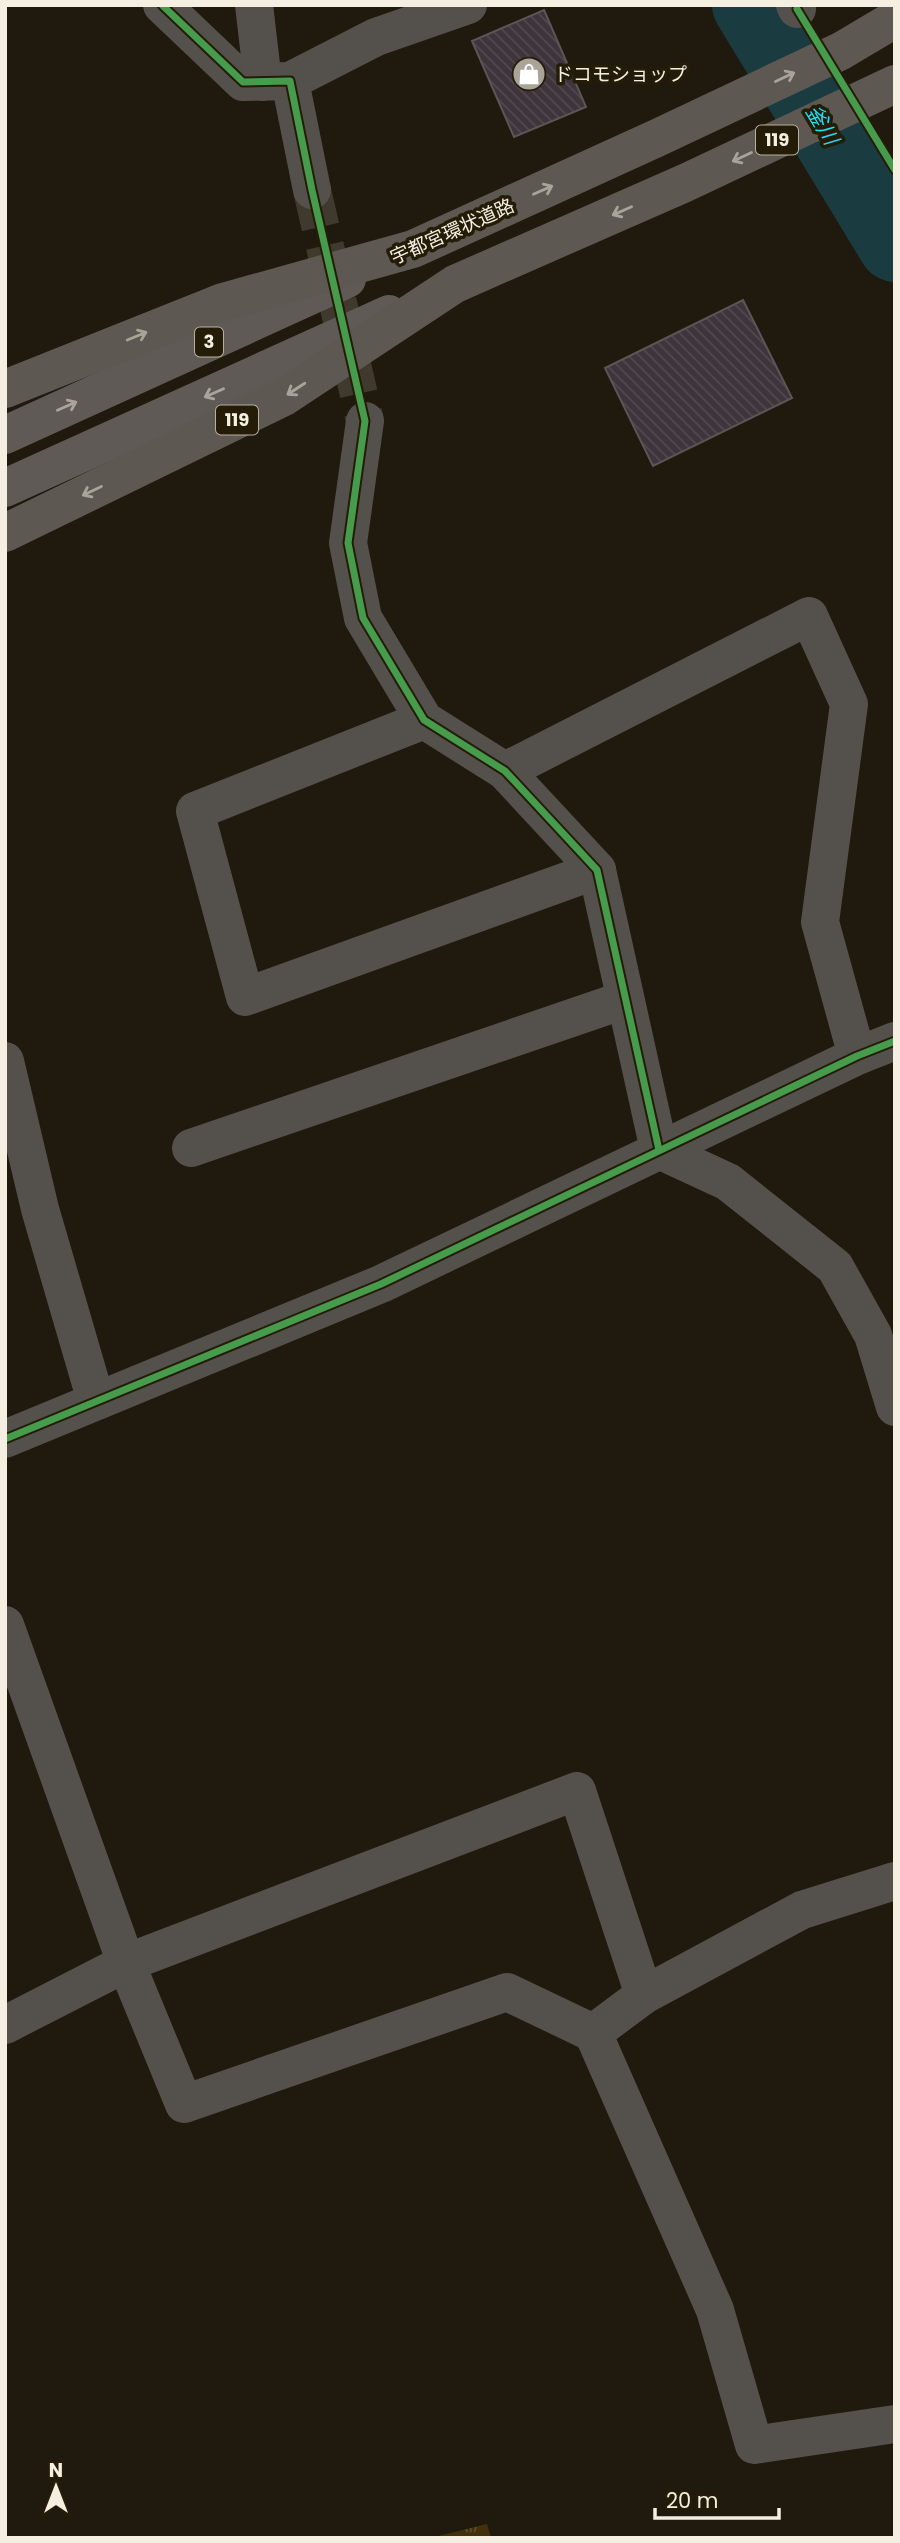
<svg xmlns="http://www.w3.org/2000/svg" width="900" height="2543" font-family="Poppins,'Noto Sans JP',sans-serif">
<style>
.grass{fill:url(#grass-tufts)}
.water{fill:url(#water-ripples)}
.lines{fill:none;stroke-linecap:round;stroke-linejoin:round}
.river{stroke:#1a3b40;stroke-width:74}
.building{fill:url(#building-back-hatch);stroke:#5b5656;stroke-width:2}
.minor-tunnel{stroke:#3f392e;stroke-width:38;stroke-dasharray:38 19;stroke-linecap:butt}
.minor{stroke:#54504c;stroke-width:38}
.tertiary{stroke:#54504c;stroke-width:38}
.primary{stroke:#5f5a55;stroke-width:38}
.trunk{stroke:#5d5852;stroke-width:38}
.cycleway-casing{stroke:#251c08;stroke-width:11}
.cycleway{stroke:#469c4c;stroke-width:7}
.oneway{stroke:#a9a49a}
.oneway2{stroke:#aaa49c}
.labels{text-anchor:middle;stroke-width:7;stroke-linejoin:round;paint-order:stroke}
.shield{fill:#251c08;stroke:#b7b0a1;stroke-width:2}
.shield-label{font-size:18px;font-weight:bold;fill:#f5efe2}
.poi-label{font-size:19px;fill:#f5efe2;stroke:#251c08;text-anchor:start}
.street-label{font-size:19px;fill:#f5efe2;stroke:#251c08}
.water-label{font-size:21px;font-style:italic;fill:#22ddf9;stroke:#251c08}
</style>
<defs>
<pattern id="grass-tufts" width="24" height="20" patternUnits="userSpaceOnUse" patternTransform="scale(1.75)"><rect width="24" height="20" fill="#413009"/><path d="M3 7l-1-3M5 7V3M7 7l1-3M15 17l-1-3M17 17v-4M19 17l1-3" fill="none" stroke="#5d4e2d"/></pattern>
<pattern id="water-ripples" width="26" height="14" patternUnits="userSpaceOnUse" patternTransform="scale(1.75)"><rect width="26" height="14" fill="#1a3b40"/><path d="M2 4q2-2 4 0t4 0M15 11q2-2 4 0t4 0" fill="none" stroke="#3c585b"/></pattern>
<pattern id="building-back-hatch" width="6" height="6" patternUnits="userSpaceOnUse" patternTransform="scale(1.75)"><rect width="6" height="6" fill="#3e353c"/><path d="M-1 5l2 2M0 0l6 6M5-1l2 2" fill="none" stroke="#51494f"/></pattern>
</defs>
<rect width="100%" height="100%" fill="#1f190e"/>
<path class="grass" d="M487,2524L491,2538H430Z"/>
<g class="water">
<path d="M718,5H775L785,22L740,45Z"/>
<path d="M868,163L895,208V281L831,179Z"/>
</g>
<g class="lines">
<path class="river" d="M749,5L895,245"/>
</g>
<g class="building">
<path d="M544,10L586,107L514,137L472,41Z"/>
<path d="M743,300L792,398L653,466L605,368Z"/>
</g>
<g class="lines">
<path class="minor-tunnel" d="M312,190L365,421"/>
<g class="minor">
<path d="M162,5L243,82L290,81L312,190"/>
<path d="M254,5L263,82"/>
<path d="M795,5L797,9"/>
<path d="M290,81L376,37L468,5"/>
<path d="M365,421L348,543L363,618L424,720L505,771L597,870L659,1150L728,1182L835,1267L873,1335L895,1407"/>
<path d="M424,720L195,811L245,997L597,870"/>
<path d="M505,771L809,616L849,704L820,922L857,1056"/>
<path d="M5,1061L40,1209L96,1401"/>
<path d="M191,1148L624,1000"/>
<path d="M5,1625L126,1963L184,2104L507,1992L593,2033"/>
<path d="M895,1881L802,1910L644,1995L593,2033L715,2310L754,2445L895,2424"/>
<path d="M5,2025L126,1963L577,1791L644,1995"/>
</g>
<path class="tertiary" d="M5,1439L381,1284L857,1056L895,1041"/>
<g class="primary">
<path d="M5,435L347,279"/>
<path d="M5,488L389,314"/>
</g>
<g class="trunk">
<path d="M5,389L223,302L413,249L657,138L841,51L895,19"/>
<path d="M5,533L284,397L455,284L685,183L895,84"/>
</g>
<defs>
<g id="cycleway">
<path d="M162,5L243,82L290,81L312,190L365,421L348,543L363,618L424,720L505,771L597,870L659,1150"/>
<path d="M797,9L895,170"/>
<path d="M5,1439L381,1284L857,1056L895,1041"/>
</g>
</defs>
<use href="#cycleway" class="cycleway-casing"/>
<use href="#cycleway" class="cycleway"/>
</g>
<defs><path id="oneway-shaft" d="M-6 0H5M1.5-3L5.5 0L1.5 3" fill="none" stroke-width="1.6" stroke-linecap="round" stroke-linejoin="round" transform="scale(1.75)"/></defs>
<g class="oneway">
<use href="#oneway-shaft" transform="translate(785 77) rotate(-25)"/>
<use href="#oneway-shaft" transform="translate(742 157) rotate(155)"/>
<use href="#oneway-shaft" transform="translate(543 190) rotate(-24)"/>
<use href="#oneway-shaft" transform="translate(622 211) rotate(156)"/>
<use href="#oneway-shaft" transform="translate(137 336) rotate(-22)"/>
<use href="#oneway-shaft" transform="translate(296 389) rotate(147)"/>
<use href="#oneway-shaft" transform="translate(92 491) rotate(154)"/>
</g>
<g class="oneway2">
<use href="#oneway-shaft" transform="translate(214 393) rotate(156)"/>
<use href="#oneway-shaft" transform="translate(67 406) rotate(-24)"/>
</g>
<defs>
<symbol id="shop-disc" viewBox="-11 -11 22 22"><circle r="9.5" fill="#aaa498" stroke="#251c08"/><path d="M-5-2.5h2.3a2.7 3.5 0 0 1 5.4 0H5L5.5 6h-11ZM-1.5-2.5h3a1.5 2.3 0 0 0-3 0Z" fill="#fff"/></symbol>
</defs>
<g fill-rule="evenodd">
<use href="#shop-disc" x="510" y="55" width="38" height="38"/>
</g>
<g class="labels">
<g class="shield">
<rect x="756" y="125.5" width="42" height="29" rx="5"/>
<rect x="195" y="327.5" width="28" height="29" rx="5"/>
<rect x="216" y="405.5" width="42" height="29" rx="5"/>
</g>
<g class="shield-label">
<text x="777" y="146">119</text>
<text x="209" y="348">3</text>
<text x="237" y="426">119</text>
</g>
<g class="poi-label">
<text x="554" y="81">ドコモショップ</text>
</g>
<g class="street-label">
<text transform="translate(452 231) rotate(-24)" y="7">宇都宮環状道路</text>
</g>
<g class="water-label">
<text transform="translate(822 125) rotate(59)" y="7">釜川</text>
</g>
</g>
<rect width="900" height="2543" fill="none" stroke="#f5efe2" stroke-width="14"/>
<g transform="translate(56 2487)" stroke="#251c08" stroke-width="5" paint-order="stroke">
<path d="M0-5L12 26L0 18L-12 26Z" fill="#f5efe2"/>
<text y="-10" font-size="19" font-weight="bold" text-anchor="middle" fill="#f5efe2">N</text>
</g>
<path d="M655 2508v10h124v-10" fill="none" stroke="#f5efe2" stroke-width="3.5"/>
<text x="666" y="2508" font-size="21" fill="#f5efe2" stroke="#251c08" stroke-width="5" paint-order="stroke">20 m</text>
</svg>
